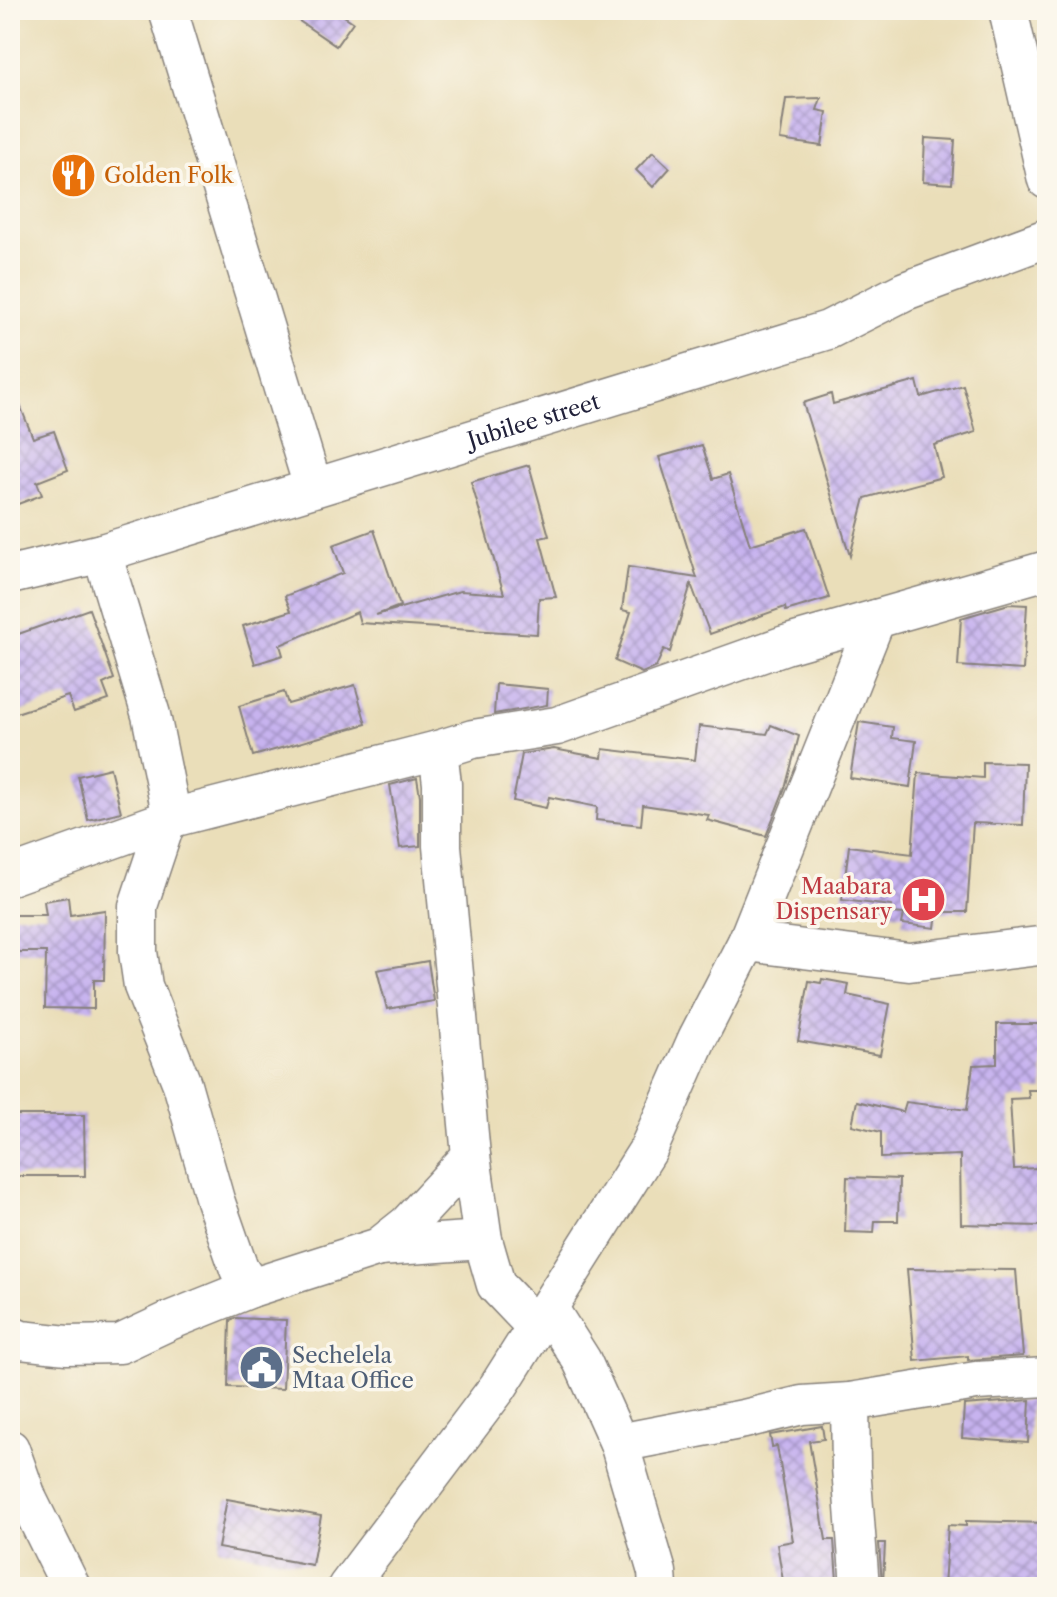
<svg xmlns="http://www.w3.org/2000/svg" width="1057" height="1597" font-family="'Libre Caslon Text',serif">
<style>
.building{fill:url(#building-cross-hatch)}
.lines{fill:none;stroke-linecap:round;stroke-linejoin:round}
.minor-casing{stroke:#86807a;stroke-width:41}
.minor{stroke:#fff;stroke-width:38}
.labels{text-anchor:middle;stroke-width:7;stroke-linejoin:round;paint-order:stroke}
.food-label{font-size:22px;fill:#c56008;stroke:#fbf7ec;text-anchor:start}
.street-label{font-size:22px;fill:#22223b;stroke:#fbf7ec}
.health-label{font-size:22px;fill:#be3a42;stroke:#fbf7ec;text-anchor:end}
.service-label{font-size:22px;fill:#4e5e75;stroke:#fbf7ec;text-anchor:start}
</style>
<defs>
<pattern id="building-cross-hatch" width="8" height="8" patternUnits="userSpaceOnUse" patternTransform="scale(2)"><rect width="8" height="8" fill="#c7b3ef"/><path d="M0 0l8 8M0 8l8-8" fill="none" stroke="#a191c3"/></pattern>
</defs>
<rect width="100%" height="100%" fill="#fbf7ec"/>
<filter id="ink" filterUnits="userSpaceOnUse"><feTurbulence type="fractalNoise" baseFrequency=".0125" numOctaves="2"/><feDisplacementMap in="SourceGraphic" scale="16" xChannelSelector="R" yChannelSelector="G"/><feConvolveMatrix kernelMatrix="1 2 1 2 8 2 1 2 1" color-interpolation-filters="sRGB"/></filter>
<filter id="wash" filterUnits="userSpaceOnUse"><feTurbulence type="fractalNoise" baseFrequency=".006" numOctaves="4" result="noise"/><feDisplacementMap in="SourceGraphic" scale="32" xChannelSelector="R" yChannelSelector="G"/><feGaussianBlur stdDeviation="1.8" result="paint"/><feColorMatrix in="noise" values="0 0 0 0 0 0 0 0 0 0 0 0 0 0 0 0 0 1.4 0 .05"/><feComposite in="paint" operator="in"/></filter>
<g filter="url(#wash)">
<rect width="100%" height="100%" fill="#eadeb9"/>
<g id="blocks">
<g class="building">
<path d="M283,10H335L353,22L336,46Z"/>
<path d="M821,98L817,110L827,112L822,146L780,140L786,99Z"/>
<path d="M925,138L955,140L952,184L923,182Z"/>
<path d="M653,152L670,168L653,187L636,170Z"/>
<path d="M917,381L921,397L963,385L976,432L934,445L942,477L865,498L850,556L803,403L831,394L833,404Z"/>
<path d="M10,385H12L33,438L54,431L68,470L37,482L42,495L10,507Z"/>
<path d="M702,445L713,479L728,474L750,545L806,528L829,598L786,611L785,607L710,634L691,584L670,652L664,649L656,667L642,673L615,661L631,612L622,610L628,567L697,578L659,457Z"/>
<path d="M529,465L549,536L540,538L556,597L539,598L537,634L360,623L357,612L280,645L283,655L255,664L243,626L291,611L285,596L343,573L333,545L374,530L400,606L376,615L460,591L504,594L471,482Z"/>
<path d="M1009,604L1027,605L1023,670L958,666L961,618Z"/>
<path d="M89,609L114,679L103,684L109,700L74,712L68,696L10,715V637Z"/>
<path d="M496,684L548,689L547,705L494,714Z"/>
<path d="M355,685L366,724L253,756L239,706L284,692L288,704Z"/>
<path d="M859,722L893,727L892,738L916,741L910,787L850,778Z"/>
<path d="M771,725L799,736L786,785L766,836L707,820L709,815L643,805L641,825L596,820L597,807L549,797L546,808L513,801L522,754L554,749L602,758L603,749L695,760L699,726L767,734Z"/>
<path d="M983,762L1025,763L1023,825L973,823L967,912H937L935,928L902,924L904,914L891,913L892,906L842,900L849,846L912,854L918,773L983,778Z"/>
<path d="M110,768L121,812L88,820L78,776Z"/>
<path d="M417,778L420,796V846L400,848L390,785Z"/>
<path d="M68,897L70,915L105,910L104,980H94V1009L45,1008L46,952H14L13,915H46L44,901Z"/>
<path d="M428,961L434,1001L387,1009L377,970Z"/>
<path d="M822,979L849,984L847,995L890,1004L880,1055L798,1041L809,981L821,983Z"/>
<path d="M997,1024H1047V1054H1042L1043,1090H1028L1029,1098L1010,1099L1014,1169L1039,1168L1041,1226L961,1224L960,1155L881,1158V1132L852,1125L857,1101L903,1112L906,1102L967,1110L973,1065L997,1064Z"/>
<path d="M10,1115H84L85,1176H10Z"/>
<path d="M847,1177L899,1179L898,1221H875L874,1233L845,1232Z"/>
<path d="M907,1269L1016,1270L1023,1356L968,1360V1356L915,1361Z"/>
<path d="M235,1318L286,1320L283,1389L228,1387L230,1320Z"/>
<path d="M1030,1400L1028,1443L962,1438L964,1405Z"/>
<path d="M822,1426L824,1439L809,1441L826,1540H834L837,1581L826,1580L828,1587H784L777,1544L793,1541L777,1446L772,1447L770,1435Z"/>
<path d="M227,1499L321,1516L312,1565L218,1548Z"/>
<path d="M966,1521L1047,1523V1587H944L948,1525L966,1526Z"/>
<path d="M879,1543H885L883,1584H882Z"/>
</g>
</g>
</g>
<g filter="url(#ink)">
<use href="#blocks" fill-opacity="0" stroke="#86807a" stroke-width="2"/>
<g class="lines">
<defs>
<g id="minor">
<path d="M168,10L313,487"/>
<path d="M1008,10L1047,180"/>
<path id="s1" d="M10,575L102,553L828,330L905,291L1047,238"/>
<path d="M172,818L438,750"/>
<path d="M167,819L138,906V952L143,986L182,1084L215,1200L239,1269L251,1288"/>
<path d="M10,876L172,818L151,715L102,553"/>
<path d="M747,942L909,962L1047,945"/>
<path d="M471,1156L483,1240L496,1285L537,1328"/>
<path d="M379,1247L483,1240"/>
<path d="M549,1309L582,1361L619,1443L657,1572L658,1587"/>
<path d="M10,1335L21,1340L67,1345L120,1344L169,1321L251,1288L379,1247L408,1224L471,1156L442,846V784L438,750L473,739L557,726L785,645L1047,570"/>
<path d="M850,1402L851,1467L860,1587"/>
<path d="M619,1443L744,1419L802,1405L850,1402L976,1381L1047,1377"/>
<path d="M10,1449L28,1500L71,1587"/>
<path d="M347,1587L498,1387L648,1150L697,1039L747,942L876,619"/>
</g>
</defs>
<use href="#minor" class="minor-casing"/>
<use href="#minor" class="minor"/>
</g>
</g>
<defs>
<symbol id="restaurant-disc" viewBox="-11 -11 22 22"><circle r="9.5" fill="#e8710a" stroke="#fbf7ec"/><path d="M-5-6h1v4h1v-4h1v4h1v-4h1v5L-1.5 .5V6h-2V.5L-5-1ZM5-6V6H3V1.5H1.5Q1.5-4 5-6Z" fill="#fff"/></symbol>
<symbol id="hospital-disc" viewBox="-11 -11 22 22"><circle r="9.5" fill="#e0444e" stroke="#fbf7ec"/><path d="M-5-5h3v3.5h4V-5h3V5h-3V1.5h-4V5h-3Z" fill="#fff"/></symbol>
<symbol id="civic-disc" viewBox="-11 -11 22 22"><circle r="9.5" fill="#5c6f8a" stroke="#fbf7ec"/><path d="M-.6-6.5H3V-4.5H.6V-3L4-1V1h2V6H-6V1h2V-1L-.6-3ZM-1.2 2.5V6h2.4V2.5Z" fill="#fff"/></symbol>
</defs>
<g fill-rule="evenodd">
<use href="#restaurant-disc" x="48" y="150" width="51" height="51"/>
<use href="#hospital-disc" x="898" y="874" width="51" height="51"/>
<use href="#civic-disc" x="236" y="1342" width="51" height="51"/>
</g>
<g class="labels">
<g class="food-label">
<text x="104" y="183">Golden Folk</text>
</g>
<g class="street-label">
<text dy="8" stroke="none"><textPath href="#s1" startOffset="546">Jubilee street</textPath></text>
</g>
<g class="health-label">
<text x="892" y="894">Maabara<tspan x="892" dy="25">Dispensary</tspan></text>
</g>
<g class="service-label">
<text x="292" y="1363">Sechelela<tspan x="292" dy="25">Mtaa Office</tspan></text>
</g>
</g>
<rect width="1057" height="1597" fill="none" stroke="#fbf7ec" stroke-width="40"/>
</svg>
